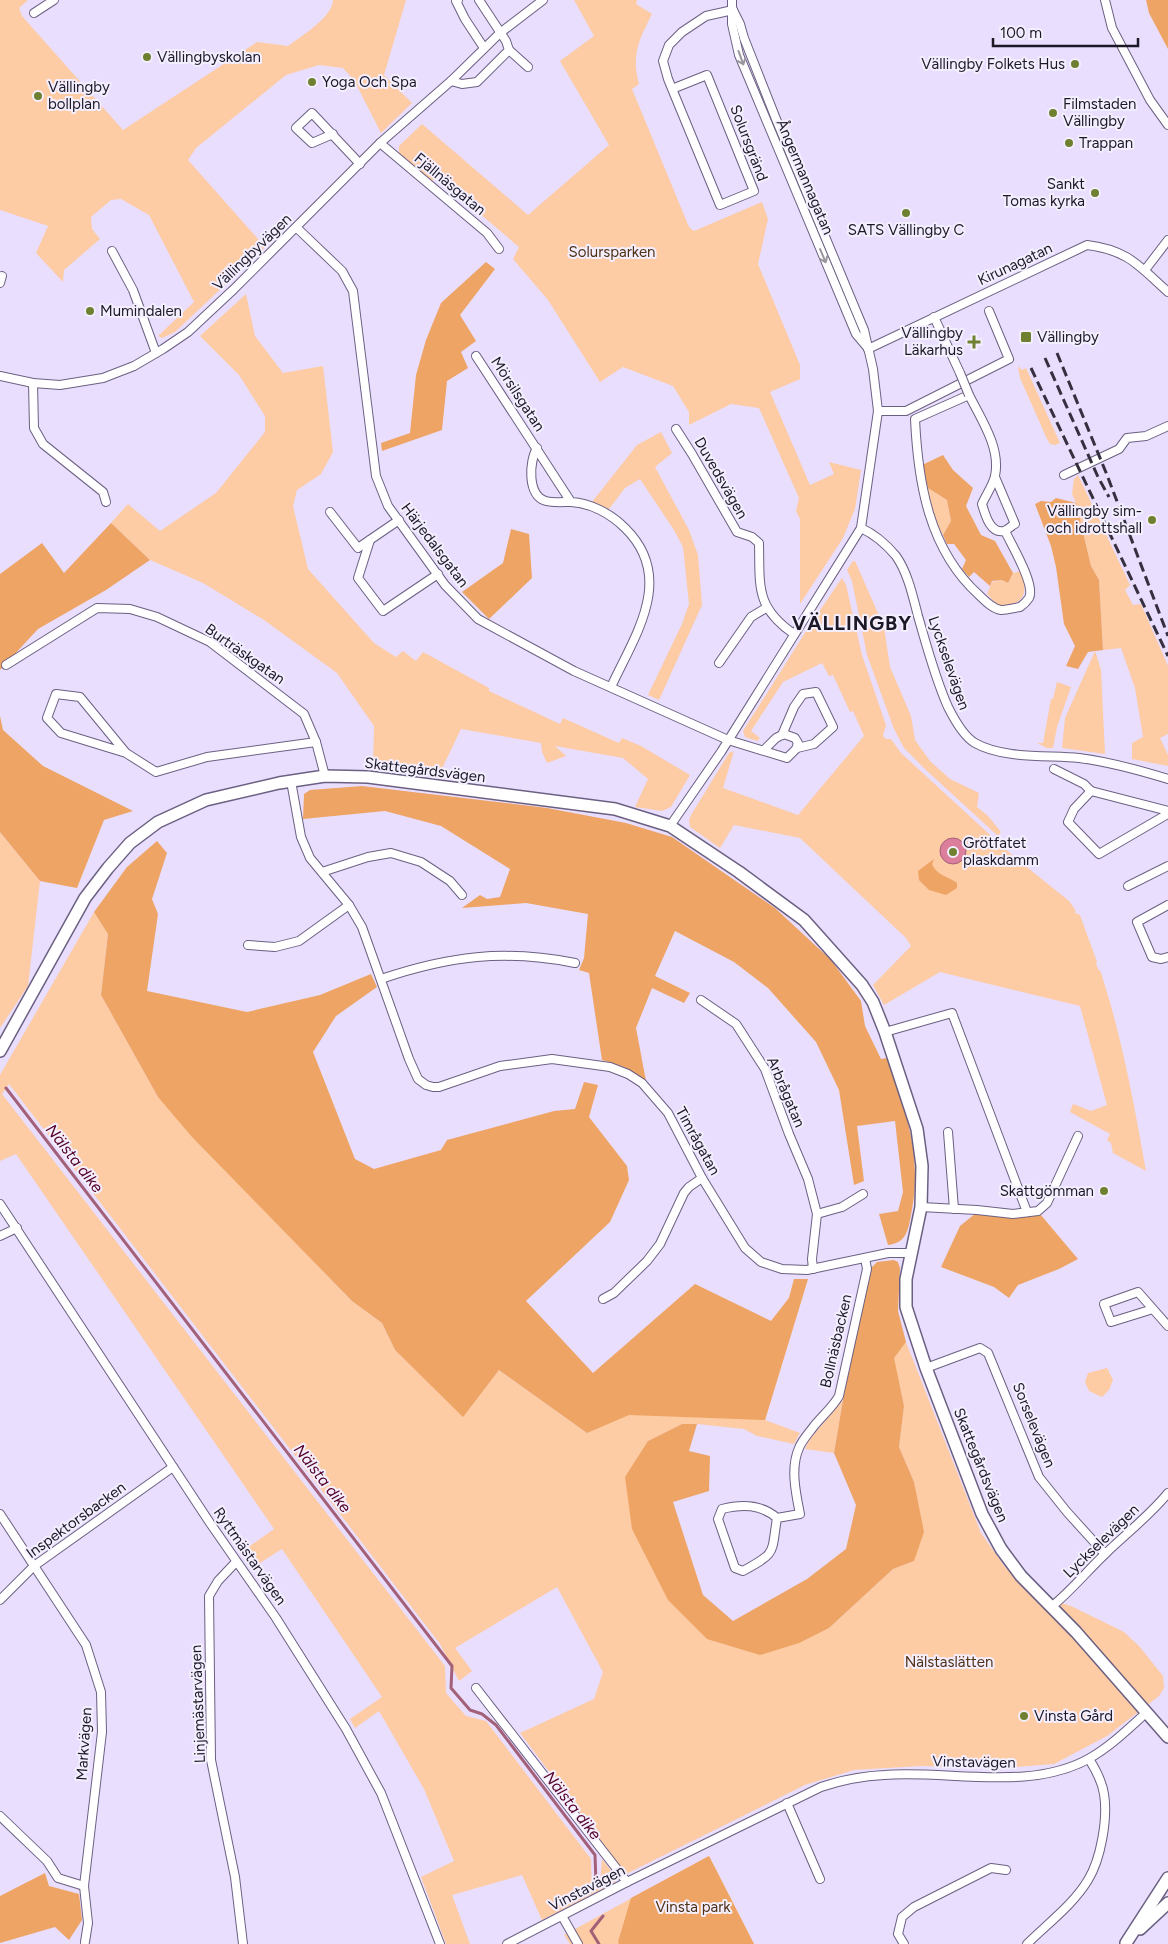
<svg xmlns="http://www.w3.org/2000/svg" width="1168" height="1944" font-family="Figtree,sans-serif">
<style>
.green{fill:#fdcba4}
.forest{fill:#eea464}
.water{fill:#dc7f9c;stroke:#a36079}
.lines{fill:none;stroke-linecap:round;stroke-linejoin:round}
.stream{stroke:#a36079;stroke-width:3}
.street-casing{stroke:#6c6082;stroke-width:10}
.secondary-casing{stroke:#6c6082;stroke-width:14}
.street{stroke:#fff;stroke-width:8}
.secondary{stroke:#fff;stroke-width:11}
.rail{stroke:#352f3f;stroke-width:3;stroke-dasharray:10 5;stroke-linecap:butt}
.street-bridge-casing{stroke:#6c6082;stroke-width:10;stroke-linecap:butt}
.street-bridge{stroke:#fff;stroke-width:8}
.oneway{stroke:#99979d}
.poi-dot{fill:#6f8131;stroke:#f4efff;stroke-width:2}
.labels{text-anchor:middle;stroke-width:4;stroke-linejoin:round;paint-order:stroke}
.poi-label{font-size:15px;fill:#1d1826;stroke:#f4efff;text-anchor:start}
.street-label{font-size:15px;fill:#1d1826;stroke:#f4efff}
.park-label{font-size:15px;fill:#4f3115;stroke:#f4efff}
.water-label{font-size:16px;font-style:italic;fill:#540027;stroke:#f4efff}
.district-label{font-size:20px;font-weight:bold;letter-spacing:1px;fill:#1d1826;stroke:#f4efff}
</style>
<rect width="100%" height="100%" fill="#e9defe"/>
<g class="green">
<path d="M0,0H28L19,8L22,16L123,130L257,42L288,46C300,37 333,17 333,0H406L384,75L412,103L381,133L354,80L343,68L319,65L286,75L196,148L188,160L265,247L175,332L162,338L158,336L194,302L149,215L121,199L111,200L91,217L92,229L100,239L64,270L63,282L36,253L48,226L0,210Z"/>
<path d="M574,0H637L636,4L652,14C639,40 631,55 639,84L632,89L689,227L694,231L762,202L768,219L758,264L800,365V379L770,392L810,485L834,474L829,462L861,470L855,509L843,538L800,604V519L796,511L799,498L759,408L731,404L689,425V412L673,386L623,367L600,382L548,300L513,259L519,247L439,179L430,181L399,154V146L422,124L528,215L609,145L560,61L594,36Z"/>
<path d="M246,294L255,336L283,373L323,366L333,452L321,474L297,490L293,506L308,569L374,643L396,657L403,651L416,661L423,652L489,688V691L560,724L563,718L619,743L622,738L641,746L690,775L671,807L662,811L635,807L648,779L623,758L555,746L566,756L547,763L542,752L541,743L461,729L438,777L373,769L374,726L337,673L264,620L203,583L150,560L111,523L128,504L160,531L216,493L265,432V416L239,375L200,336Z"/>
<path d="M1018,366L1022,370L1026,368L1060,443L1055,445L1050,444L1047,439L1020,378Z"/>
<path d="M661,432L672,453L655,467L689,530L698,555L702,605L659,700L648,695L682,624L689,604L683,547L674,530L640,479L625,488L609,509L592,502L637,445Z"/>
<path d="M922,465L928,488L947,500L951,521L943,535C929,514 925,489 922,465Z"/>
<path d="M1078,475L1130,585L1125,590L1133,605L1141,604L1168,666V734L1160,738L1168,755V766L1132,759V743L1143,737L1135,688L1121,648L1103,650L1099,580L1091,566L1076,503L1072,494L1074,479Z"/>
<path d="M853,561H855L884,627L890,667L911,716L915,740L930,761L950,779L979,793L977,807L988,816L1001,832L998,836L927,771L904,748L894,729L867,655L852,581L847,570Z"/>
<path d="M1021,571C1029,593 1024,606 999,606L987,594L992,582L1002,580L1008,583L1013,573Z"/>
<path d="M842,578L846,585L862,655L886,725L883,736L886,739H891L901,753L1012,855L1069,901L1076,911L1074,912L1080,915L1097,962L1096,964L1099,971L1100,970C1122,1036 1134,1104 1146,1171L1113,1153L1111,1143L1107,1140L1110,1134L1070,1112L1073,1104L1091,1111L1107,1105L1080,1006L940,972L884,1005L873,985L911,946L906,938L800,838L734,825L720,848L690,827L689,820L691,815L729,753L734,751L723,788L798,815L864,736L853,711L850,712L833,675L829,676L822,663L783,682L751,731L760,738L757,741L745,737L743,731L810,625Z"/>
<path d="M1095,651L1101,670L1105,754L1062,748L1065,718Z"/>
<path d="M1057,682L1071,687L1057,727L1053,748H1047L1037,743H1043L1051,699H1053Z"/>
<path d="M0,832L40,881L28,986L0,1028Z"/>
<path d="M94,912L108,933L101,995L158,1097L255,1201L352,1301L382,1323L395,1350L463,1416L499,1370L587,1433L771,1321L789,1298L794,1279H808L765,1420L800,1433L794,1444L757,1436L744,1429L697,1424H682L648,1441L707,1639L829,1628L893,1569L914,1561V1482L899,1447L904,1406L893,1358L906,1342L981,1533L1005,1567L1028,1592L1071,1606L1124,1632L1139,1646L1163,1676L1164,1688L1159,1696L1107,1736L1054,1764L1005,1768L921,1766L854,1770L805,1785L626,1874L520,1733L594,1699L603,1672L557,1587L455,1648L472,1671L459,1681L440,1644L9,1084L2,1094L445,1666L446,1693L466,1716L486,1721L591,1859L592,1890L600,1884L602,1859L613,1873L616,1882L542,1920L522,1875L452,1895L470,1944H446L421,1877L454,1861L424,1789L379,1711L355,1728L350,1719L382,1697L282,1549L252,1568L243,1551L274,1529L16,1154L0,1161V1075Z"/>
<path d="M1107,1368L1113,1380L1109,1390L1102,1397L1089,1391L1085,1382L1088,1373Z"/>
<path d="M843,1400L834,1453L805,1449L809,1440Z"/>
<path d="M709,1856L754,1944H570L564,1935Z"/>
</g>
<g class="forest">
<path d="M1146,0H1168V49L1149,13Z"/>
<path d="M486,262L495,269L460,315L476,341L461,352L468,368L447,381L442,430L382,451L381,443L410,433L416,375L426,340L441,303Z"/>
<path d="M943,455L953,470L973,488L966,506L981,535L995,541L1013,573L1008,583L1002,580L992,581L990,586L974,572L969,577L962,569L966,560L954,544H947L943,535L951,521L947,500L928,488L922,465Z"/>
<path d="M1056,498L1076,503L1091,566L1099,580L1103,650L1088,652L1078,669L1066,666L1075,646L1064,624L1056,567L1051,546L1035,504L1041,501L1051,502Z"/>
<path d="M111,523L150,560L106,590L38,629L0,670V574L42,543L64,573Z"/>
<path d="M511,529L529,534L532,578L489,619L462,592L503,563Z"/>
<path d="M0,716L3,730L43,766L133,811L104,820L77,888L40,881L0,832Z"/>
<path d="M362,786L547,808L626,823L672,837L775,908L831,960L861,1001L865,1026L881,1059L887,1058C906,1112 923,1156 911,1215C908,1231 906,1243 888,1245L879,1214L898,1211L903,1192L895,1121L857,1126L864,1181L854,1185L839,1090L816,1042L768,988L734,962L675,931L655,976L690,993L684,1003L652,988L636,1028L646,1081L624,1067L602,1060L589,973L579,970L584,958L588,914L526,903L462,908L480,895L487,899L500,897L510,869L441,826L385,811L303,819L304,794L310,790Z"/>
<path d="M157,841L167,853L152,899L158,914L147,991L247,1012L320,995L371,974L377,987L336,1016L313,1052L355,1159L374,1169L441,1150L447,1140L554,1111L575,1109L584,1082L598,1085L589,1117L627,1166L629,1180L610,1222L526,1301L593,1373L695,1284L771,1321L789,1298L794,1279H808L765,1420L629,1415L587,1433L499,1370L463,1417L395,1350L382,1323L352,1301L192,1137L158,1097L101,995L108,934L94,912L127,867Z"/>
<path d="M934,859L932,864C937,876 948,876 957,883V888L946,895L929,890L919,880L918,871Z"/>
<path d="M976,1213L1040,1214L1078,1259L1059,1269L1018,1285L1009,1298L994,1287L941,1267L960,1226Z"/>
<path d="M894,1260L898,1262L900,1268L898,1311L906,1342L894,1358L904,1406L899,1447L914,1482L924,1532L914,1561L893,1569L829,1628L799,1643L760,1655L707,1639L668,1600L632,1529L625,1477L648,1441L682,1424H697L689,1451L710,1456L709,1491L673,1502L703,1595L733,1621L807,1579L846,1549L856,1505L834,1453L843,1400L871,1268L877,1262Z"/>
<path d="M709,1856L754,1944H619L618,1942L631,1898Z"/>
<path d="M45,1873L49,1886L79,1894L82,1920L69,1940L55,1927L0,1943V1896Z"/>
</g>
<circle class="water" cx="953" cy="851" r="13"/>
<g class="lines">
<g class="stream">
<path d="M6,1088L452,1666L451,1688L470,1710L482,1714L496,1725L595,1855L596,1884"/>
<path d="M599,1944L591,1931L603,1916"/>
</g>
<defs>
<g id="street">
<path d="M458,0L456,1L465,19L484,48"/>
<path d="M732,0V24L739,55L856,334L867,347"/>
<path d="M1105,0L1112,28L1150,100L1168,125"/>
<path d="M34,13L54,0"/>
<path d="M509,50L528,67"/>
<path d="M451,81L462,84L477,82L509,50L506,41L479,0"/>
<path d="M672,89L707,75L754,191L720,205L668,79L663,61L669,45L682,32L706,16L733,10"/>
<path d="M333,134L312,143L296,128L312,113L360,164"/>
<path d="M380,143L487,233L499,249"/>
<path d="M297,228L342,271L353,291L376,476L388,506L445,585L478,619L574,671L728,740L787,758L796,749L798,743L795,738L784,734L776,738L764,750"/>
<path d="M112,251L133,290L156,353"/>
<path d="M1145,270L1168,240"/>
<path d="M0,283L2,276"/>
<path d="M934,317L960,373"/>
<path d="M868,349L1087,245C1128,250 1139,266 1168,292"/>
<path d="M476,356L571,502C591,503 611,514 625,528C676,578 635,635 611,687"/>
<path d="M0,376L33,383L60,385L103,378L134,366L163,349L188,332L234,289L380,143L451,81L500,33L543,0"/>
<path d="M33,383L34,428L43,444L103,492L106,502"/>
<path d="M878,411H906L1009,359L989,311"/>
<path d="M676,429L692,454L737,532L752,537L759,543C760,586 755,607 794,634"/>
<path d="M537,448C529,461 527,496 546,501C553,503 563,502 571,502"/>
<path d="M1064,475L1119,449L1127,438L1146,436L1168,426"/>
<path d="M995,477L1015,524C1012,525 1008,530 1004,531C990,534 985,514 982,504C986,495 993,485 995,476C1001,448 981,419 969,395L915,419C918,483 929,550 979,595C985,601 993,609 1001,610C1007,610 1014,608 1020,607C1023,605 1027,601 1029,598C1036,585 1011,544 1005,531"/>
<path d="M330,512L358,548L399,520"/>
<path d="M861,528C874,534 886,544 896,556C908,573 913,597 918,616C927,647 935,678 948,707C954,719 963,736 975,743C1003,759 1048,755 1079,758C1110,762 1139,770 1168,779"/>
<path d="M370,540L358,578L383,611L438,574"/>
<path d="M719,663L751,617L766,608"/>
<path d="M6,665L97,608L130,609L157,617L210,642L304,714L316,742L325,776"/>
<path d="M782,735L794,707L803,694L816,692L833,727L814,744L797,748"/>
<path d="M126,753L80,697L56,694L47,718L61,733L126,753L156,772L207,757L316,742"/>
<path d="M1054,769L1084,784L1091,791"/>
<path d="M291,781L301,837L310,858L349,905L362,927L409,1059L418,1079L426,1085L433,1087H439L500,1066L552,1059L610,1067L628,1074L642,1083L668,1113L702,1178L745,1248L761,1262L782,1269L807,1270L888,1253H911"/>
<path d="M1168,811L1091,791L1074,809L1068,822L1099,854L1166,815L1168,812"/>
<path d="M670,826L721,752L861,528L878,411L873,369L864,330L776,119L744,38L740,24L733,10"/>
<path d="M322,872L368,857L391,853L421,862L450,881L462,895"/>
<path d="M1128,886L1168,866"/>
<path d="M1168,905L1137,922L1152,957L1161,959L1168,957"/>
<path d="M248,945L275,947L299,941L349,905"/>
<path d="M381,979C449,956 504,949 575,963"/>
<path d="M701,1000L736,1024L765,1069L789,1134L808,1179L817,1214L812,1259L813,1269"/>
<path d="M885,1032L952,1013L1027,1212"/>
<path d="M948,1132L954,1209"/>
<path d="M0,1204L210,1523L276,1618L346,1729L381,1793L440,1944"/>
<path d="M921,1207L977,1210L1013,1214L1038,1211L1047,1203L1078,1136"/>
<path d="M817,1214L842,1207L863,1194"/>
<path d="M0,1236L17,1228"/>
<path d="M603,1299L614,1293L647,1261L660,1244L684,1193L689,1187L702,1178"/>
<path d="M1153,1309L1111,1322L1104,1304L1138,1292L1168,1326"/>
<path d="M926,1368L980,1348L988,1353L1039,1477L1067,1512L1105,1554"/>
<path d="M0,1514L86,1645L101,1692L102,1732L84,1886L88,1923L85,1942"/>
<path d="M777,1518C771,1555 777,1552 743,1571L735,1568L718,1519L722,1509C742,1504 761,1504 777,1518L800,1514C796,1494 790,1468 799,1448C802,1440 809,1433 814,1426C823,1415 832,1408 839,1396L867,1269L865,1258"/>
<path d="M236,1562L218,1581L209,1596L211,1760L235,1877L243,1944"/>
<path d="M0,1600L34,1566L173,1467"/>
<path d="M1051,1607C1071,1591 1087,1571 1106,1553C1127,1533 1150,1515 1168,1493"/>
<path d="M476,1688L627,1882"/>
<path d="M787,1803L820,1879"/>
<path d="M0,1816L47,1861L58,1878L84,1886"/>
<path d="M562,1916L578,1944"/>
<path d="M507,1944L627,1882L821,1787C842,1780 863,1776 884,1775C949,1770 1031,1792 1090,1758C1111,1746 1128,1729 1146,1713"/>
<path d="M904,1944L898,1934L902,1917L914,1907L991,1868L1006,1870"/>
<path d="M1027,1944C1047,1924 1073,1905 1088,1880C1101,1859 1108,1818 1104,1794C1102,1781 1096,1770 1089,1759"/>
</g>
<g id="secondary">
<path d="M0,1051L85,898L108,868L130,843L158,822L206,800L279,783L325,776L368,777L615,809L670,826L739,872L804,920L862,985L873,1002L885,1032L917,1129L922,1166L921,1207L906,1279V1307L926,1368L982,1514L1001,1549L1021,1576L1076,1632L1168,1737"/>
<path d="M1140,1929L1168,1903"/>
<path d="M1126,1943L1168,1878"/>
</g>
</defs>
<use href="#street" class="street-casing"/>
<use href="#secondary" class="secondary-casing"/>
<use href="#street" class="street"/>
<use href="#secondary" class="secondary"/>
<g class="rail">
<path d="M1057,353L1107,475L1168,636"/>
<path d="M1045,358L1098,477L1109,497"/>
<path d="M1031,368L1168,656"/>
</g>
<defs>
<path id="street-bridge" d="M960,373L969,395"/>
</defs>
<use href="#street-bridge" class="street-bridge-casing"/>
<use href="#street-bridge" class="street-bridge"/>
</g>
<defs><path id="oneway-shaft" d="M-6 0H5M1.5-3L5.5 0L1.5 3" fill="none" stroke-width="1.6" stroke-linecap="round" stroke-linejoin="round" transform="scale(1.25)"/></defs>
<g class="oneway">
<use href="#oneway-shaft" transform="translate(741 58) rotate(70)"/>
<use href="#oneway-shaft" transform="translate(823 256) rotate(67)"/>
</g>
<g class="poi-dot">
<circle cx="147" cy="57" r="5"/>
<circle cx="1075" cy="64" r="5"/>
<circle cx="312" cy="82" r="5"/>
<circle cx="38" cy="96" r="5"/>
<circle cx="1053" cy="113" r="5"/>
<circle cx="1069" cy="143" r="5"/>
<circle cx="1095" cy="193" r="5"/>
<circle cx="906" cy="213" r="5"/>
<circle cx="90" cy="311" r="5"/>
<rect x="1020" y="331" width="12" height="12" rx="2.5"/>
<path d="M971.5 334.5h5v5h5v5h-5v5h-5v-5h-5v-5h5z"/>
<circle cx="1152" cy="520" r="5"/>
<circle cx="953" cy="852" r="5"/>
<circle cx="1104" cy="1191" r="5"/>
<circle cx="1024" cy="1716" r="5"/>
</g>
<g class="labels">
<g class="poi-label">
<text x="157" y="62">Vällingbyskolan</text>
<text x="1065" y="69" text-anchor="end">Vällingby Folkets Hus</text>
<text x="322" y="87">Yoga Och Spa</text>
<text x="48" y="92">Vällingby<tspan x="48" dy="17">bollplan</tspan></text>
<text x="1063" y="109">Filmstaden<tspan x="1063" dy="17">Vällingby</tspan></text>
<text x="1079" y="148">Trappan</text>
<text x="1085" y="189" text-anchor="end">Sankt<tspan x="1085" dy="17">Tomas kyrka</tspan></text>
<text x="906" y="235" text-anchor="middle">SATS Vällingby C</text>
<text x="100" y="316">Mumindalen</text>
<text x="963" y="338" text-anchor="end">Vällingby<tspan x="963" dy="17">Läkarhus</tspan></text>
<text x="1037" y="342">Vällingby</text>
<text x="1142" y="516" text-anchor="end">Vällingby sim-<tspan x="1142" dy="17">och idrottshall</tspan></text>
<text x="963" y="848">Grötfatet<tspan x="963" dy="17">plaskdamm</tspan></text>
<text x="1094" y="1196" text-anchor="end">Skattgömman</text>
<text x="1034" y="1721">Vinsta Gård</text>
</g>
<g class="street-label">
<text transform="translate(749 143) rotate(69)" y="5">Solursgränd</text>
<text transform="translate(805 177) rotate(67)" y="5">Ångermannagatan</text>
<text transform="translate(450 184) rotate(40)" y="5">Fjällnäsgatan</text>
<text transform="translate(252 252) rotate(-44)" y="5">Vällingbyvägen</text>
<text transform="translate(1015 264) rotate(-25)" y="5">Kirunagatan</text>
<text transform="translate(518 394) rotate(57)" y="5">Mörsilsgatan</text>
<text transform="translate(721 478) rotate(60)" y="5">Duvedsvägen</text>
<text transform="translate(435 545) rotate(53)" y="5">Härjedalsgatan</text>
<text transform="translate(245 654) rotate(35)" y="5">Burträskgatan</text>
<text transform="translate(949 663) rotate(71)" y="5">Lyckselevägen</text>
<text transform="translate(425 770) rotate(7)" y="5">Skattegårdsvägen</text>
<text transform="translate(786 1092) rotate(67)" y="5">Arbrågatan</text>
<text transform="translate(698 1141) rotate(61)" y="5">Timrågatan</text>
<text transform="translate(836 1341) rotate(-77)" y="5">Bollnäsbacken</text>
<text transform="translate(1034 1425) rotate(68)" y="5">Sorselevägen</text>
<text transform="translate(981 1465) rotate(68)" y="5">Skattegårdsvägen</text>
<text transform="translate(76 1520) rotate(-36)" y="5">Inspektorsbacken</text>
<text transform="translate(1101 1541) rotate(-44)" y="5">Lyckselevägen</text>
<text transform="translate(250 1556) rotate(55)" y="5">Ryttmästarvägen</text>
<text transform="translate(198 1704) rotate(-92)" y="5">Linjemästarvägen</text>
<text transform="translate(84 1744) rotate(-86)" y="5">Markvägen</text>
<text transform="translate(974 1762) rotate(1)" y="5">Vinstavägen</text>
<text transform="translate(587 1888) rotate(-27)" y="5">Vinstavägen</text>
</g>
<g class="park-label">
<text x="612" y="257">Solursparken</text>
<text x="949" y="1667">Nälstaslätten</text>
<text x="693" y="1912">Vinsta park</text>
</g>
<g class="water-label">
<text transform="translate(75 1158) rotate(52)" y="6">Nälsta dike</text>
<text transform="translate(323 1478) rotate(52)" y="6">Nälsta dike</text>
<text transform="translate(573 1805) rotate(52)" y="6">Nälsta dike</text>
</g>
<g class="district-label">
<text x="852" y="630">VÄLLINGBY</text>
</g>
</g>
<path d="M993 38v8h145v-8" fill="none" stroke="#1d1826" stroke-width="2.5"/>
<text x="1000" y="38" font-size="15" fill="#1d1826" stroke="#f4efff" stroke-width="4" paint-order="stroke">100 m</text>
</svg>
